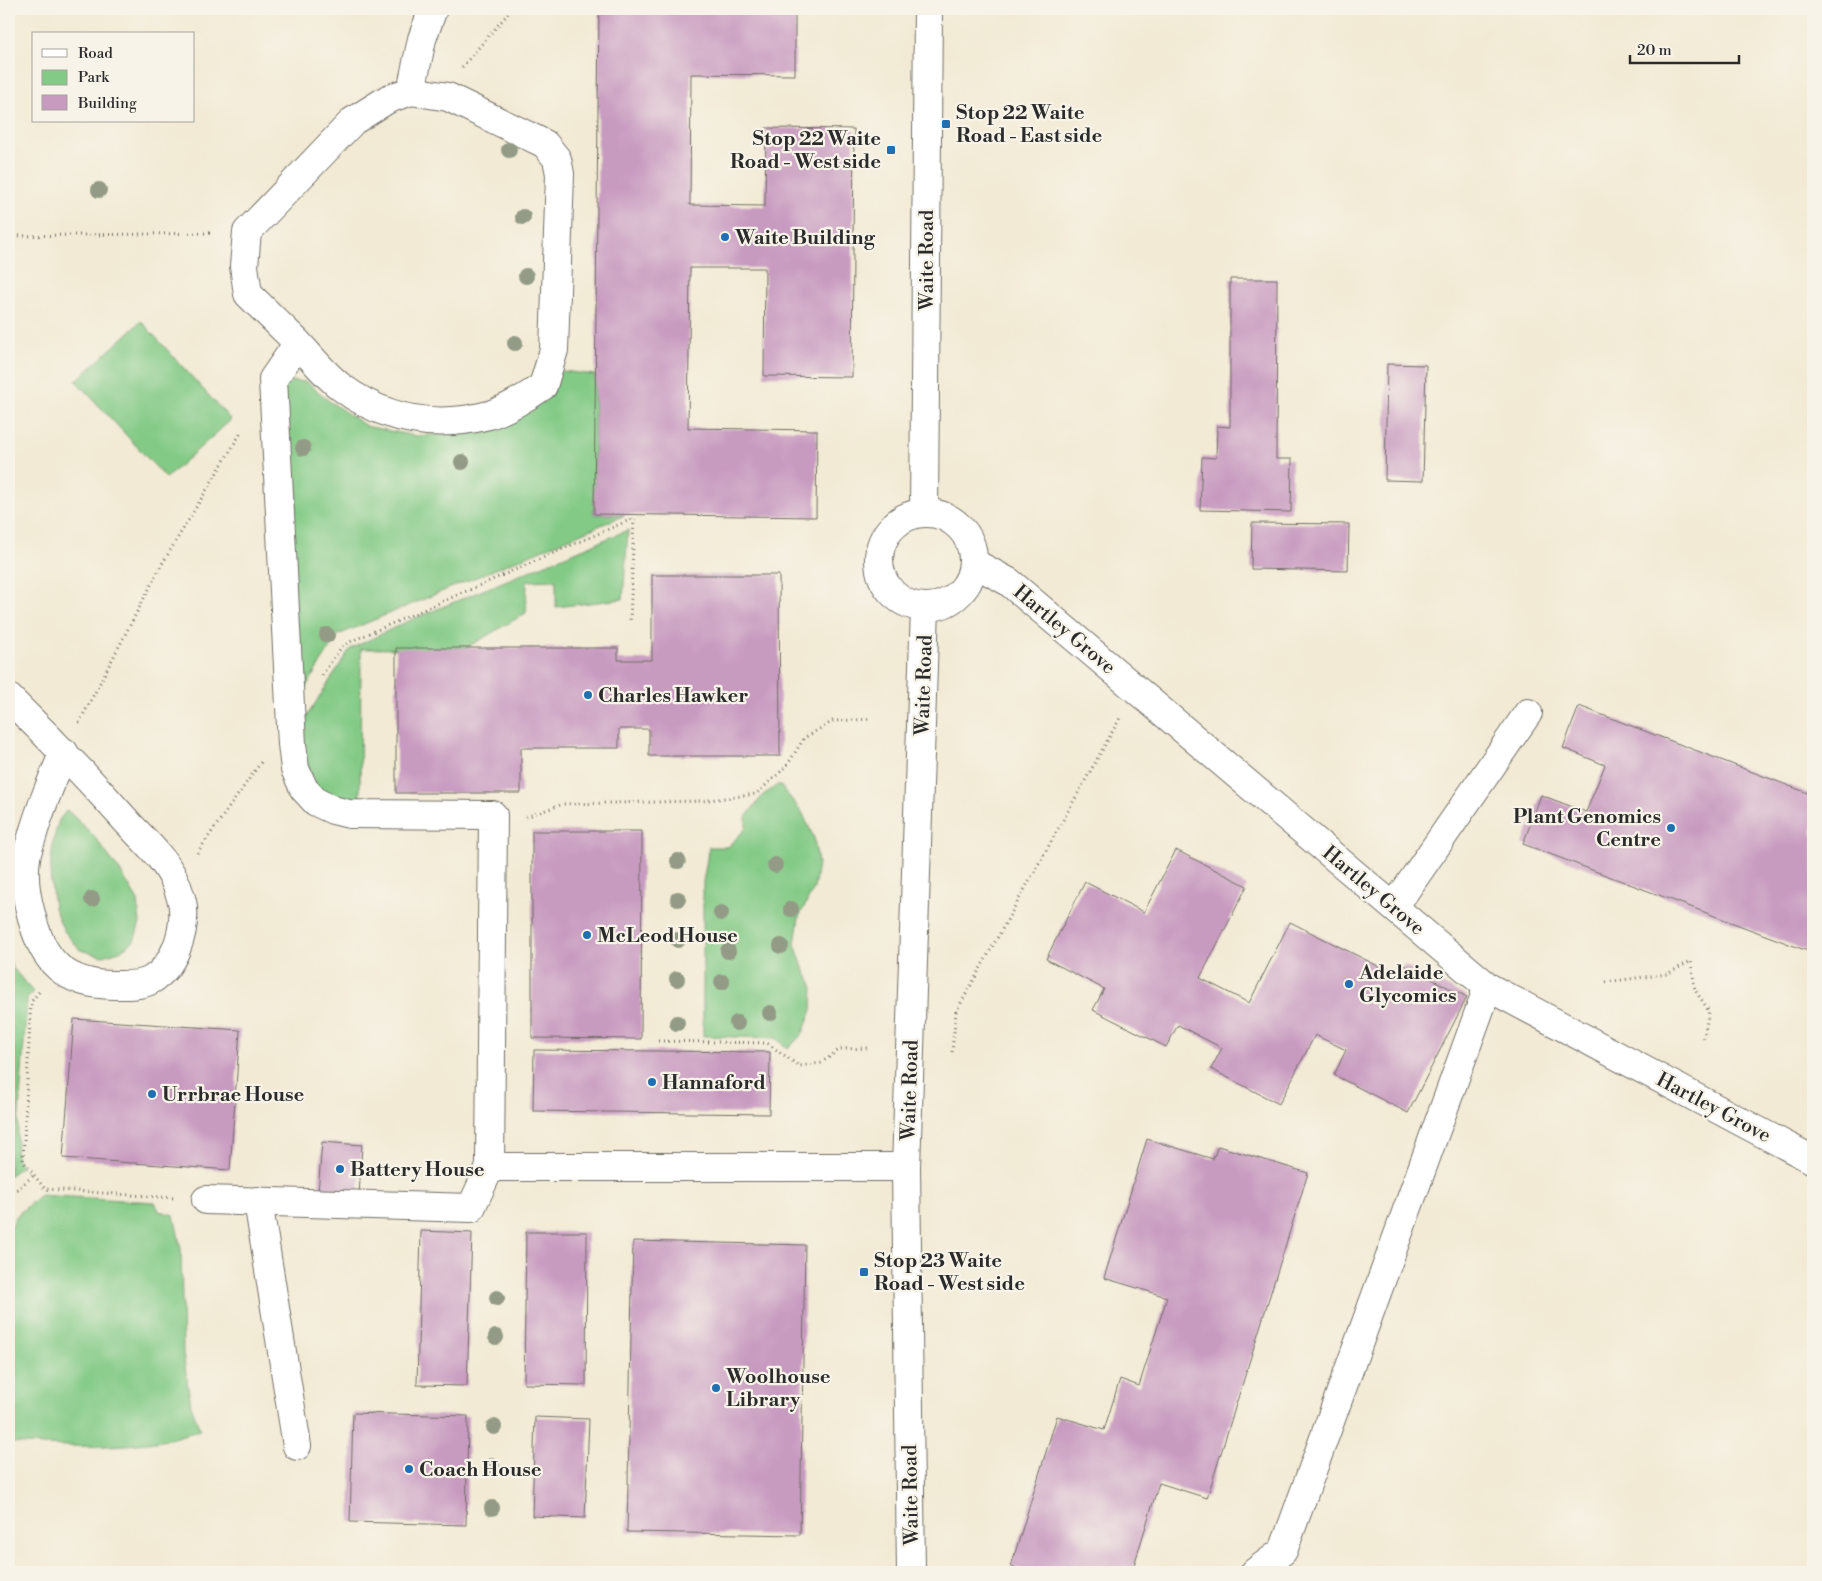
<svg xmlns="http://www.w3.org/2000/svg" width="1822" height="1581" font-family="'Libre Bodoni',serif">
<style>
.green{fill:#83ca86;stroke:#577a58}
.building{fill:#c79ac0}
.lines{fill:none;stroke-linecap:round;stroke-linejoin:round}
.minor-casing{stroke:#716e66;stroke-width:30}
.path{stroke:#716e66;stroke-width:3;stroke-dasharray:1 4;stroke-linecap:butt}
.minor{stroke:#fff;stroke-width:28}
.tree{fill:#939b86}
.poi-dot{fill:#1f6fb2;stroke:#f7f3e8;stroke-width:2}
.labels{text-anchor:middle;stroke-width:4.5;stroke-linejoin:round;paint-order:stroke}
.poi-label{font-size:20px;font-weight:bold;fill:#2b2b2b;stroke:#f7f3e8;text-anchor:start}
.street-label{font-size:20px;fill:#2b2b2b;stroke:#f7f3e8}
</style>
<rect width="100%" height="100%" fill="#f7f3e8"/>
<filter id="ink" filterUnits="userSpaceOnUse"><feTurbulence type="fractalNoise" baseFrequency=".02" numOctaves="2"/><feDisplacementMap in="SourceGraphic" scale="10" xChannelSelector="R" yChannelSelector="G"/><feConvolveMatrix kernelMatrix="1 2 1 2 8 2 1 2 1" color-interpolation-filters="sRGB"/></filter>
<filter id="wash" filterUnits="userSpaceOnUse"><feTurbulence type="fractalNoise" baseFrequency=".0096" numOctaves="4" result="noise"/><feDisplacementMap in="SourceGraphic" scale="20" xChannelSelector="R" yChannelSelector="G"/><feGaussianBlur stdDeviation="1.12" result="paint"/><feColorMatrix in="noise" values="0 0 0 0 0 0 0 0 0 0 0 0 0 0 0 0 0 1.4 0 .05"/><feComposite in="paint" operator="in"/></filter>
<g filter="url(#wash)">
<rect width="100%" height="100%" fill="#f2ead4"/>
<g class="green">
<path d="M141,321L231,420L166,478L76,381Z"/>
<path d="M562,371L595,375L594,514L625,515L338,635L294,706L280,391L291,381L307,382L329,401L366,426L415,436L462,432Z"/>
<path d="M628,530L623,599L556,607V580L527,581L526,613L466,648L361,649L360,802L336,801L319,792L295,735L350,649L406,622Z"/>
<path d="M779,784L802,812L814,838L818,864L814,888L799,917L795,944L802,965L813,987L812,1010L803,1033L788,1049L776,1038L703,1036V882L709,847H728L746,828V817L763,795Z"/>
<path d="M67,810L93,835L122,874L138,901L140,923L134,941L120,951L102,956L80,950L64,931L54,908L50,873L53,842L59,820Z"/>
<path d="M9,957L12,967L33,992L27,999L16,1157L21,1167L9,1176Z"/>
<path d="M40,1195L155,1202L159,1211L174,1215L181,1249L183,1354L191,1405L200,1430C185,1434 170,1440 155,1442C107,1449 57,1446 9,1443V1234L15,1217Z"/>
</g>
<g id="blocks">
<g class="building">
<path d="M599,9H795V75L691,74L690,205L765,206L766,128L854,129L852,377L764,376L765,268H690L688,428L817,430L816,517L594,514Z"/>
<path d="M1230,279H1277L1276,459H1292L1291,512L1200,510L1202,457L1216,458L1217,426L1230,427Z"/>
<path d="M1387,364L1426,365L1423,481L1385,480Z"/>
<path d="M1252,523L1349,524L1348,571L1251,569Z"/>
<path d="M652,575H779L780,756H649V729H619V748H521V793H396V648H618V660H652Z"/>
<path d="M1579,706L1813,795V953L1523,844L1541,795L1586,812L1605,765L1563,748Z"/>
<path d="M532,831H642L641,1039L532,1038Z"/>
<path d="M1176,850L1247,886L1200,978L1249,1003L1290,922L1398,976L1404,965L1467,997L1408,1113L1334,1075L1346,1050L1315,1035L1279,1104L1211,1069L1222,1048L1178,1025L1166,1047L1093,1010L1104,989L1046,959L1085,882L1144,912Z"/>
<path d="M74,1019L240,1030L230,1170L63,1158Z"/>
<path d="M534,1050L770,1052L769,1114L533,1111Z"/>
<path d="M1147,1139L1213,1159L1218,1146L1308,1173L1207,1498L1159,1483L1132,1572H1030L1011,1566L1057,1416L1104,1430L1120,1379L1139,1386L1167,1297L1104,1278Z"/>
<path d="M322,1142L362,1145L359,1196L318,1193Z"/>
<path d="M421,1231L472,1233L467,1386L417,1385Z"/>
<path d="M526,1232H587L586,1385L524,1384Z"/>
<path d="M633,1241L805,1245L800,1535L627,1532Z"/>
<path d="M353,1413L468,1416L466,1525L350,1522Z"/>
<path d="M535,1417L589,1419L585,1518L532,1516Z"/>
</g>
</g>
</g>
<g filter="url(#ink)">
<use href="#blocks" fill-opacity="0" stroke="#716e66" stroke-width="1"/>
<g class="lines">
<defs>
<g id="minor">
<path d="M411,91L422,39L433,9"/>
<path d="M924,512L928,9"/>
<circle cx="926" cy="560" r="47"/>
<path d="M974,563L1009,582L1488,987L1813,1160"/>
<path d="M9,698C50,738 90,780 129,824C146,842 168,862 177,886C179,893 183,901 183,908C185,933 174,967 151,980C141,986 124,985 114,985C65,985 42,961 31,914C26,896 23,877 26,858C27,851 30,844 32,837C40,808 52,780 64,752"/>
<path d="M1394,907L1528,713"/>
<path d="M490,1167H906"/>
<path d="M206,1200L471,1208L490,1167L493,815L349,814L333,810L316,802L304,789L295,769L292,744L273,379L298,343L248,294L244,266L247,232L353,121L388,99L411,91L448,97L545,144L557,159L560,174L554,350L543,386C527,397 508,409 489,415C435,429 386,421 341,387C325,375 312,358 298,343"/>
<path d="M258,1201L297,1446"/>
<path d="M911,1572L906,1167L925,608"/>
<path d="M1255,1572L1283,1551L1488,987"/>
</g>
</defs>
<use href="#minor" class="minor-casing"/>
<g class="path">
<path d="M462,67L512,9"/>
<path d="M9,236L213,233"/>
<path d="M322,675L343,645L634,518L630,623"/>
<path d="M79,723L162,564L242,431"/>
<path d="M526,817L563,804L702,801L756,794L786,767L804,738L833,721L872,719"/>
<path d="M197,853L261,762"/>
<path d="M1606,982L1667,974L1691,961L1695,990L1709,1011L1703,1042"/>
<path d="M39,992L31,1002L23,1161L45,1189L174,1198"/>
<path d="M658,1041L767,1043L799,1066L821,1063L840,1049L869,1048"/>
<path d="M952,1052L956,1012L1120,718"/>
<path d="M9,1196L34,1175"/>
</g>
<use href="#minor" class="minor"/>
</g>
<g class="tree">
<circle cx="509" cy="150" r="8"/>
<circle cx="99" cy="190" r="8"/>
<circle cx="523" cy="217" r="8"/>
<circle cx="526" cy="276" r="8"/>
<circle cx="515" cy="343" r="8"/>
<circle cx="303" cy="448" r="8"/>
<circle cx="462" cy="462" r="8"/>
<circle cx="327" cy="635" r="8"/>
<circle cx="678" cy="861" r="8"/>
<circle cx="775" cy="865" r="8"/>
<circle cx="92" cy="899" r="8"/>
<circle cx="678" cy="899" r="8"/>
<circle cx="791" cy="909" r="8"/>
<circle cx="721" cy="913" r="8"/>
<circle cx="678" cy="940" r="8"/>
<circle cx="781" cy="946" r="8"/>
<circle cx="728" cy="951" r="8"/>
<circle cx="677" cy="979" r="8"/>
<circle cx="722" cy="982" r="8"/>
<circle cx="770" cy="1013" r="8"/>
<circle cx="677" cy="1023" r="8"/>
<circle cx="737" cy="1023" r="8"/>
<circle cx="497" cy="1298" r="8"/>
<circle cx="496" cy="1337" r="8"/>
<circle cx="494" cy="1427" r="8"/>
<circle cx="492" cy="1466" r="8"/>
<circle cx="492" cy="1508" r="8"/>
</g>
</g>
<g class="poi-dot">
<rect x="941" y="119" width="10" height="10" rx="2.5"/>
<rect x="886" y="145" width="10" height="10" rx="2.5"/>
<circle cx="725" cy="237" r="5"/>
<circle cx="588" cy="695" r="5"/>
<circle cx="1671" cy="828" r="5"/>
<circle cx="587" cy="935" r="5"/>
<circle cx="1349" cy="984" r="5"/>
<circle cx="652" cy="1082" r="5"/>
<circle cx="152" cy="1094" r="5"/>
<circle cx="340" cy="1169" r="5"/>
<rect x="859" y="1267" width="10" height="10" rx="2.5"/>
<circle cx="716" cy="1388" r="5"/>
<circle cx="409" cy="1469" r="5"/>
</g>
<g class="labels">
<g class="poi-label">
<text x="956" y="119">Stop 22 Waite<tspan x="956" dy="23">Road - East side</tspan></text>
<text x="881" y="145" text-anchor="end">Stop 22 Waite<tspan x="881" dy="23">Road - West side</tspan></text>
<text x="735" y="244">Waite Building</text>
<text x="598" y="702">Charles Hawker</text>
<text x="1661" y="823" text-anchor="end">Plant Genomics<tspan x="1661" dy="23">Centre</tspan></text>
<text x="597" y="942">McLeod House</text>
<text x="1359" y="979">Adelaide<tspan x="1359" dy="23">Glycomics</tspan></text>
<text x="662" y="1089">Hannaford</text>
<text x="162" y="1101">Urrbrae House</text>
<text x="350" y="1176">Battery House</text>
<text x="874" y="1267">Stop 23 Waite<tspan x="874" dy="23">Road - West side</tspan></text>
<text x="726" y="1383">Woolhouse<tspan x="726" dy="23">Library</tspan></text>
<text x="419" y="1476">Coach House</text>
</g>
<g class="street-label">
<text transform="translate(926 260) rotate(-90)" y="7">Waite Road</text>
<text transform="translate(1065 629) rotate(40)" y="7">Hartley Grove</text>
<text transform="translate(923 685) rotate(-88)" y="7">Waite Road</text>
<text transform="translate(1374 890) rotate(40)" y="7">Hartley Grove</text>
<text transform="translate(909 1090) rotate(-88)" y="7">Waite Road</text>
<text transform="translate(1714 1107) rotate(28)" y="7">Hartley Grove</text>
<text transform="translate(910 1495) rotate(-91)" y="7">Waite Road</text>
</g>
</g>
<rect width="1822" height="1581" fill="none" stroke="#f7f3e8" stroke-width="30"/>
<rect x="32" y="32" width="162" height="90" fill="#f7f3e8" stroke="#a5a39c"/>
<rect x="42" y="49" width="25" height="8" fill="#ffffff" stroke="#a5a39c"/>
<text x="78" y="58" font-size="15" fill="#2b2b2b">Road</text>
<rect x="42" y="70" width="25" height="15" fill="#83ca86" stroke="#a5a39c"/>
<text x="78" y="82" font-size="15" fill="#2b2b2b">Park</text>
<rect x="42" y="95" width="25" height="15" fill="#c79ac0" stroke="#a5a39c"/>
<text x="78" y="108" font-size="15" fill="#2b2b2b">Building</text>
<path d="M1630 55v8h109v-8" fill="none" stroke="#2b2b2b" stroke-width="2.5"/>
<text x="1637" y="55" font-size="15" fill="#2b2b2b" stroke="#f7f3e8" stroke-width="4" paint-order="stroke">20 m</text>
</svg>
